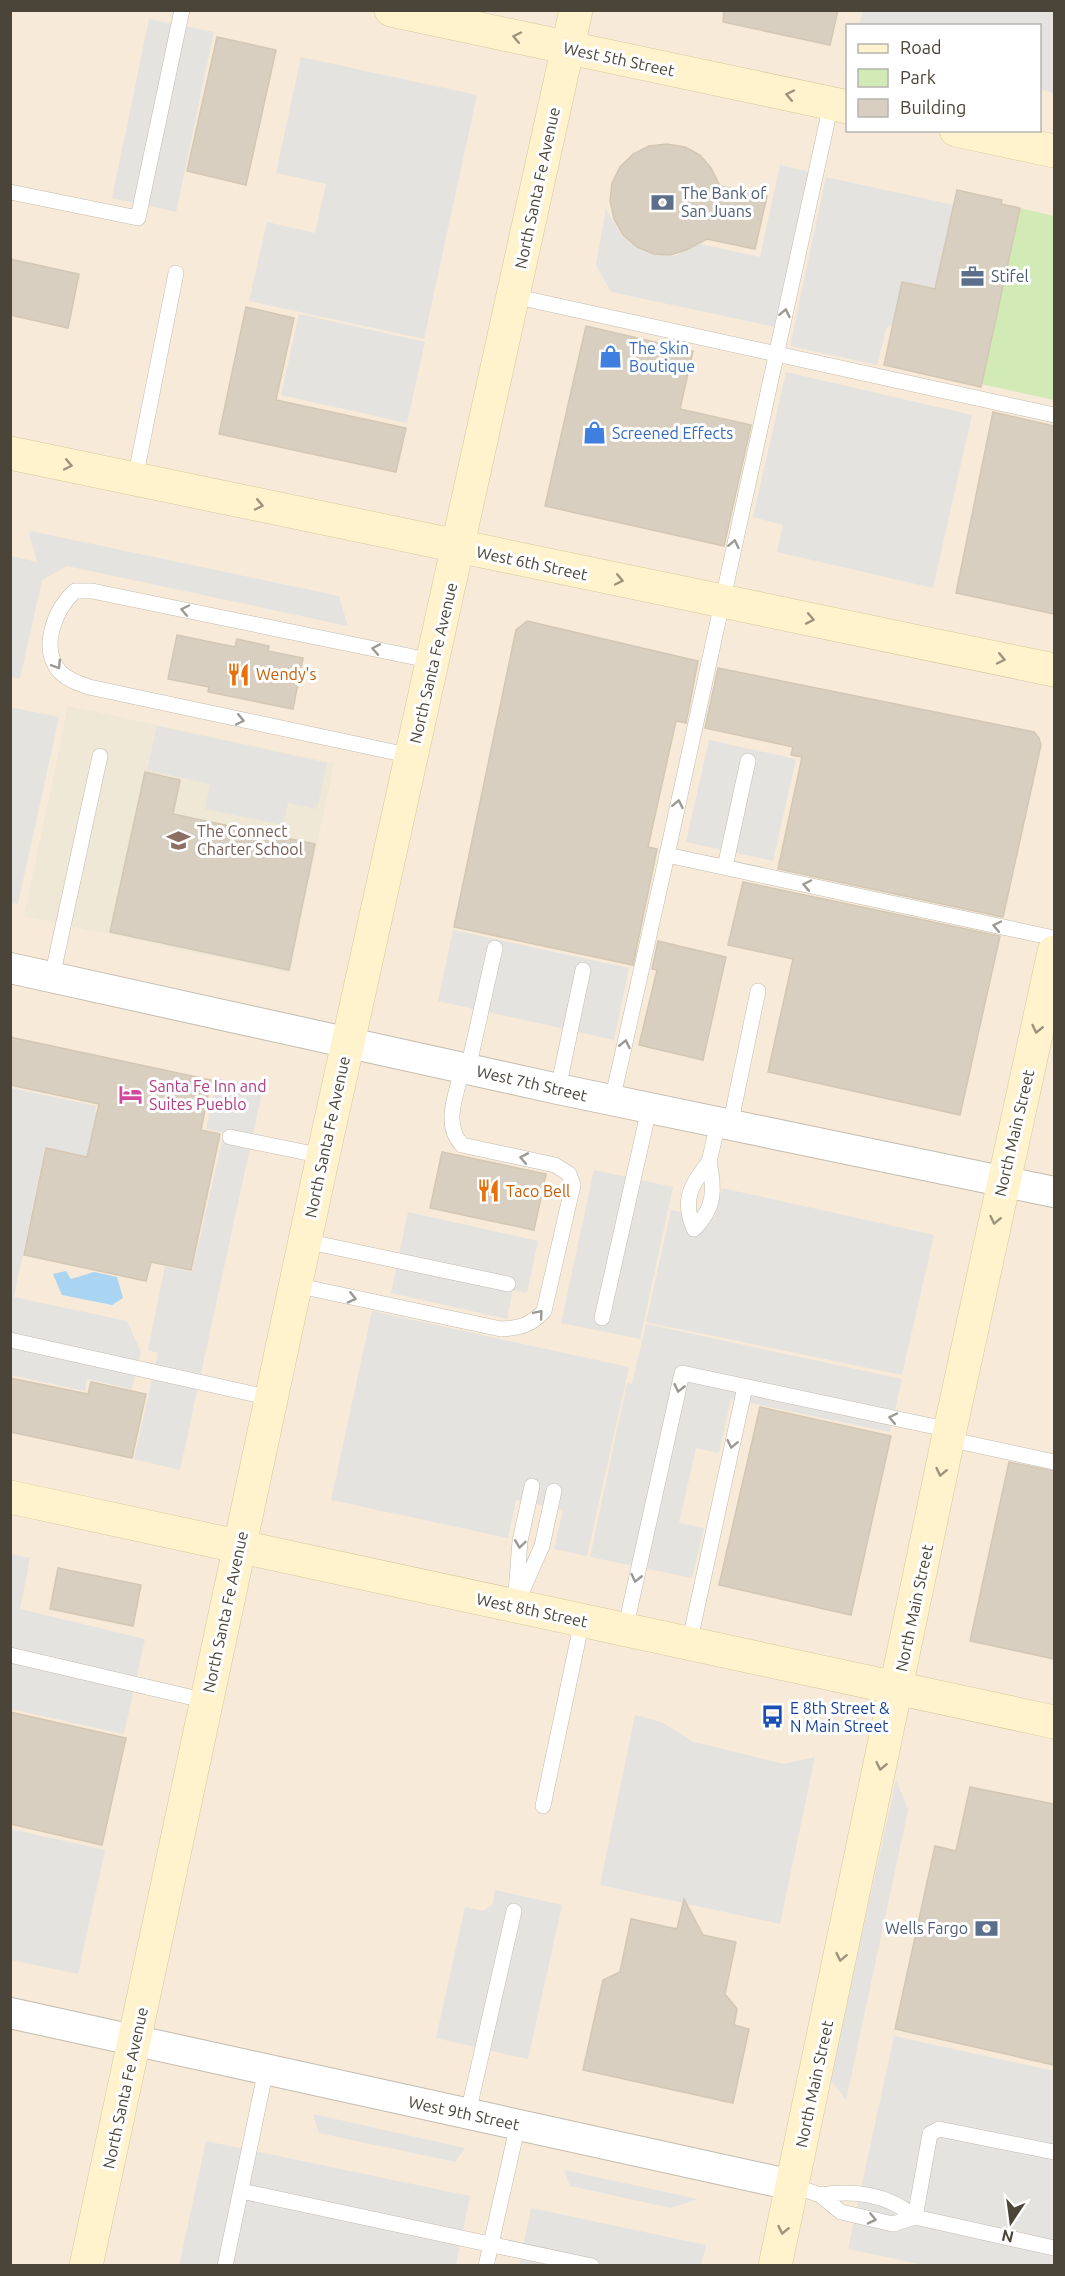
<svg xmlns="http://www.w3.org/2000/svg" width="1065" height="2276" font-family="Ubuntu,sans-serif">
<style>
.commercial{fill:#f7ead8;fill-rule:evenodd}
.education{fill:#efe8d6}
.green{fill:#d2eab5}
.parking{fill:#e5e3e0}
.water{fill:#a9d4f2}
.building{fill:#d8cfc1;stroke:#d3c7b4;stroke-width:1.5}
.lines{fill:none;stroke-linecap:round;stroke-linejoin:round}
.lane-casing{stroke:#c2bbae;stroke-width:16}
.street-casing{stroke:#c2bbae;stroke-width:32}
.secondary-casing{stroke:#d6c79b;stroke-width:34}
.lane{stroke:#fff;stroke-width:15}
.street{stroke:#fff;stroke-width:30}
.secondary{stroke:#fff3cd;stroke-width:33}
.oneway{stroke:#9c937c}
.oneway2{stroke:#9c9892}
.labels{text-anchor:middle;stroke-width:6;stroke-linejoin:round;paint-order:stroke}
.street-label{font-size:16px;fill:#4b4439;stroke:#fff}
.service-label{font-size:16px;fill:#4e5e75;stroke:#fff;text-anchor:start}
.shop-label{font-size:16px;fill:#366cbe;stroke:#fff;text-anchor:start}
.food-label{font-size:16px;fill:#c56008;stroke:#fff;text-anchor:start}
.education-label{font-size:16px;fill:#785e54;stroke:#fff;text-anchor:start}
.hotel-label{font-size:16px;fill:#b23c85;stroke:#fff;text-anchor:start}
.transit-label{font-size:16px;fill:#164399;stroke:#fff;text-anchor:start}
</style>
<rect width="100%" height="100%" fill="#f6f3ec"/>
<path class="commercial" d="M11,11H1054V2265L11,2266ZM848,26H1040V130H848Z"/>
<path class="education" d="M68,706L334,763L290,973L24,916Z"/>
<path class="green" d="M1020,208L1054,216V400L981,384Z"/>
<g class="parking">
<path d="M863,11H1054V93L1040,89V26L859,25Z"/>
<path d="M149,19L214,32L176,212L112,198Z"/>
<path d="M301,57L477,95L424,339L249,301L267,222L315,233L326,184L276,173Z"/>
<path d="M780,165L810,172L776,327L611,292L596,265L606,209L622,236L635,247L650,253L674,256L700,244L760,257Z"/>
<path d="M826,177L954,205L924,338L920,333L890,326L886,329L877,365L790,346Z"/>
<path d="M299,314L425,342L407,423L281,395Z"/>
<path d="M786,372L972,415L933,588L777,552L783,525L753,517Z"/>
<path d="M31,531L339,596L348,626L67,566L42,580L20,679L11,677V556L37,562L29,534Z"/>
<path d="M10,707L59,717L18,904L10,903Z"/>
<path d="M157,726L327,763L317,809L288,803L283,825L205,809L210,784L147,770Z"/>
<path d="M709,740L796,759L773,861L686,842Z"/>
<path d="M453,930L629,968L614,1040L438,1001Z"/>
<path d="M217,1078L263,1088L180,1470L134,1459L158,1353L148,1350L165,1266L192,1272L224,1133L206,1129Z"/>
<path d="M11,1088L96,1106L95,1112L119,1117L111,1161L45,1147L14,1297L127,1321L141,1352L132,1389L87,1379L85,1391L11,1375Z"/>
<path d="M594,1170L673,1187L640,1339L561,1323Z"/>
<path d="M722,1188L934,1235L902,1375L646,1322L671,1210L714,1219Z"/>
<path d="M408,1212L538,1241L527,1293L513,1290L507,1319L391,1293Z"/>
<path d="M372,1311L629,1367L587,1556L554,1549L563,1510L516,1500L508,1538L331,1500Z"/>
<path d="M646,1324L902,1379L890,1432L731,1399L719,1453L696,1448L679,1523L704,1528L692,1578L590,1557L627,1383L632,1384Z"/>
<path d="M11,1554L30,1558L20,1609L145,1639L124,1734L11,1709Z"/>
<path d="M635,1715L661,1722L694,1742L784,1764L815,1757L780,1924L600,1885Z"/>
<path d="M896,1780L908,1810L846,2100L830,2079Z"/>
<path d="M11,1829L105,1850L78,1974L11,1960Z"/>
<path d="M495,1890L562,1905L528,2059L436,2038L465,1907L483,1911L493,1904Z"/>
<path d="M894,2036L1054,2071V2265H923L848,2249Z"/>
<path d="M313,2114L465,2148L455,2162L319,2133Z"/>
<path d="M206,2141L470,2196L456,2265L179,2266Z"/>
<path d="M564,2170L698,2199L671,2208L570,2186Z"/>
<path d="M531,2208L706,2245L701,2265L519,2266Z"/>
</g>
<path class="water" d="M66,1271L71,1279L94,1272L117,1277L123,1298L112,1305L62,1295L53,1274Z"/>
<g class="building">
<path d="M724,10H838L830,45L723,22Z"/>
<path d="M217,37L276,50L246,185L187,171Z"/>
<path d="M667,144L685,147L700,155L711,168L720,186L767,196L755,249L707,239L686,250L670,255L654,254L637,247L623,235L614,219L610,201L612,183L620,167L633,154L649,146Z"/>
<path d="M957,190L1002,200L1001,204L1020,208L981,387L884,365L902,282L935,289Z"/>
<path d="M10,259L79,274L68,328L10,315Z"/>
<path d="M246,307L294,318L276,400L406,428L396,472L219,434Z"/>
<path d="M586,326L693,351L680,409L751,425L724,546L545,506Z"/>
<path d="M993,412L1054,426V614L956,593Z"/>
<path d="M527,621L698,661L686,723L676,721L648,847L657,849L633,965L454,927L516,630Z"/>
<path d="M177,635L235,647L237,639L269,646L268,651L303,658L293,709L208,692L209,687L168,679Z"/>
<path d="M718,668L1034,732L1039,738L1041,745L1003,917L778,869L802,757L791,755L793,747L705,728Z"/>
<path d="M145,772L180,780L173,814L315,844L289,970L110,932Z"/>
<path d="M743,882L1000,936L960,1115L768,1072L793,959L728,945Z"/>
<path d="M658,941L726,957L703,1060L639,1045L657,970L652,969Z"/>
<path d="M10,1037L211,1080L201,1130L220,1134L191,1270L151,1262L146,1281L24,1255L46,1148L87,1157L99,1104L10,1085Z"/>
<path d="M442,1152L546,1174L534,1230L430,1208Z"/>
<path d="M10,1378L88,1394L91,1382L146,1394L132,1458L10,1432Z"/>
<path d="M760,1407L891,1436L851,1615L719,1585Z"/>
<path d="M1009,1462L1054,1471V1659L970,1641Z"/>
<path d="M58,1568L141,1585L133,1626L50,1609Z"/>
<path d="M10,1712L126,1738L102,1845L10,1824Z"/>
<path d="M970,1787L1054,1804V2065L895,2029L935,1846L956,1851Z"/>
<path d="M684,1899L703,1935L736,1942L725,1994L737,2009L734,2025L749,2029L733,2103L583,2070L603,1980L620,1972L631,1919L677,1929Z"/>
</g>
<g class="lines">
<defs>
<g id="lane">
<path d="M831,104L667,855L1054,938"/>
<path d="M10,192L138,218L182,10"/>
<path d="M513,296L1054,415"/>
<path d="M135,479L176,273"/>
<path d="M412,756L89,687C78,683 68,680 60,672C39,648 55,609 75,591H92L433,661"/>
<path d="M725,867L748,761"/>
<path d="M52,977L100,756"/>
<path d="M468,1069L495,948"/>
<path d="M558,1089L583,970"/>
<path d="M612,1101L667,855"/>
<path d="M730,1126L758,991"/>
<path d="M230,1137L323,1156"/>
<path d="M709,1162C715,1190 715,1208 694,1229C682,1200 690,1186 709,1162Z"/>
<path d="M709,1162L718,1123"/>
<path d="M305,1241L508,1284"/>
<path d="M295,1285L501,1329C520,1328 531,1325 544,1311L573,1185L569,1174L555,1165L462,1145C442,1124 457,1092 463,1067"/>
<path d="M602,1318L649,1109"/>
<path d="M10,1340L271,1398"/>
<path d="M948,1439L1054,1462"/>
<path d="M532,1486L520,1541L515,1607L542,1546L554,1491"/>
<path d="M625,1630L682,1373L950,1430"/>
<path d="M689,1644L745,1387"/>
<path d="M10,1655L207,1701"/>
<path d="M543,1806L582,1621"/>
<path d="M468,2113L514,1911"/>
<path d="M1054,2152L939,2129L930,2134L915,2217L1054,2248"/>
<path d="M792,2185L820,2195L841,2212L893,2224L915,2217C887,2194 856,2190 820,2195"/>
<path d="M241,2191L592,2266"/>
<path d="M225,2266L266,2069"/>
<path d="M486,2266L518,2124"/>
</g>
<g id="street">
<path d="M10,968L558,1089L1054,1192"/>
<path d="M10,2013L792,2185"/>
</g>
<g id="secondary">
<path d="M391,10L848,107"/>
<path d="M956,130L1054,151"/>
<path d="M10,453L1054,670"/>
<path d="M10,1497L1054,1722"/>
<path d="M86,2266L323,1156L576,10"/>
<path d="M775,2266L948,1439L1054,952"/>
</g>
</defs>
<use href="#lane" class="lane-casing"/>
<use href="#street" class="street-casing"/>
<use href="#secondary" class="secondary-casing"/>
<use href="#lane" class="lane"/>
<use href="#street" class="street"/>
<use href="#secondary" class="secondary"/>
</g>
<defs><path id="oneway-chevron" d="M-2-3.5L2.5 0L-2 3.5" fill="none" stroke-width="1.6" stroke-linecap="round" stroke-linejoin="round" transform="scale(1.5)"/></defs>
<g class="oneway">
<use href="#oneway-chevron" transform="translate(517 37) rotate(-168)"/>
<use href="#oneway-chevron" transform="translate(790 95) rotate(-168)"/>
<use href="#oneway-chevron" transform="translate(68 465) rotate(12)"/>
<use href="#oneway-chevron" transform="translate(259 505) rotate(12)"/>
<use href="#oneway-chevron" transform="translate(619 580) rotate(12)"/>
<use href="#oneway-chevron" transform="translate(810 619) rotate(11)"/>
<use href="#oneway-chevron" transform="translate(1001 659) rotate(12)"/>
<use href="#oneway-chevron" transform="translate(1037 1029) rotate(103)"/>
<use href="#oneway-chevron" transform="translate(995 1220) rotate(102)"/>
<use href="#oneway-chevron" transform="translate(941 1472) rotate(102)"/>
<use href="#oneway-chevron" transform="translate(881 1766) rotate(102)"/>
<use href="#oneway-chevron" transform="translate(841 1957) rotate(102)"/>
<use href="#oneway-chevron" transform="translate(783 2230) rotate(102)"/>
</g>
<g class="oneway2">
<use href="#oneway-chevron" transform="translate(785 313) rotate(-78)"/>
<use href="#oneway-chevron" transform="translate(734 544) rotate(-78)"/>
<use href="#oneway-chevron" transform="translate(185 610) rotate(-168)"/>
<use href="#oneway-chevron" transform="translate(376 649) rotate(-169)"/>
<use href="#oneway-chevron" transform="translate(57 665) rotate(58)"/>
<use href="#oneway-chevron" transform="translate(240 720) rotate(12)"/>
<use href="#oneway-chevron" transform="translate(678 804) rotate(-78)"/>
<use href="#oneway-chevron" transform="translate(807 885) rotate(-168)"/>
<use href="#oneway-chevron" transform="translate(997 926) rotate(-168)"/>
<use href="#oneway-chevron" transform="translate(625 1044) rotate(-77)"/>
<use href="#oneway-chevron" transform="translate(524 1158) rotate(-169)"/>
<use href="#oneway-chevron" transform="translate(352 1298) rotate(13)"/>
<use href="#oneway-chevron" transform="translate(539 1314) rotate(-50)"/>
<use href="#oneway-chevron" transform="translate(679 1388) rotate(103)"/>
<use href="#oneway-chevron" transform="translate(893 1418) rotate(-168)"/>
<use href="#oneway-chevron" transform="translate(732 1444) rotate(102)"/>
<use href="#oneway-chevron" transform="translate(520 1544) rotate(98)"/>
<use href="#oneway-chevron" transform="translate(636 1578) rotate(103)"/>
<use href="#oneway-chevron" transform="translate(872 2219) rotate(13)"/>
</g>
<defs>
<symbol id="bank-bare" viewBox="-9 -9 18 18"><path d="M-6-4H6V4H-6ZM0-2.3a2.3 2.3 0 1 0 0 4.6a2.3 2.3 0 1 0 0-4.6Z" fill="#5c6f8a" stroke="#fff" stroke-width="2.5" paint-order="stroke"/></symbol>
<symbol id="office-bare" viewBox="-9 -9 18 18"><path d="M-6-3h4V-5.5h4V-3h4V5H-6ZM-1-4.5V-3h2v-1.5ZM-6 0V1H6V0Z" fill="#5c6f8a" stroke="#fff" stroke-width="2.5" paint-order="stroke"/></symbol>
<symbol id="shop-bare" viewBox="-9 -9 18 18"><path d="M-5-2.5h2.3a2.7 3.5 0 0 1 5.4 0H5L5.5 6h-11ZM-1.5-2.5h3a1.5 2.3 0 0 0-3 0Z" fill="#3f7fe0" stroke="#fff" stroke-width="2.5" paint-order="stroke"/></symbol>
<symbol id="restaurant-bare" viewBox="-9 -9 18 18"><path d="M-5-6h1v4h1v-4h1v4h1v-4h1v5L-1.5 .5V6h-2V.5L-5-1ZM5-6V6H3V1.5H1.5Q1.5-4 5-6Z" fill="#e8710a" stroke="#fff" stroke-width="2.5" paint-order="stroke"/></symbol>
<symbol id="school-bare" viewBox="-9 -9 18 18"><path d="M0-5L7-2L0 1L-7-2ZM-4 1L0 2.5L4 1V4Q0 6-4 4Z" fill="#8d6e63" stroke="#fff" stroke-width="2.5" paint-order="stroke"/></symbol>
<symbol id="hotel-bare" viewBox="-9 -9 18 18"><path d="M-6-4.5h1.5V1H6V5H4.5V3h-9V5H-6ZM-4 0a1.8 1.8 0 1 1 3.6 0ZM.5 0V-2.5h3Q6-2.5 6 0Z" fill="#d1479c" stroke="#fff" stroke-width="2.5" paint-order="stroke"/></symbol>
<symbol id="bus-bare" viewBox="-9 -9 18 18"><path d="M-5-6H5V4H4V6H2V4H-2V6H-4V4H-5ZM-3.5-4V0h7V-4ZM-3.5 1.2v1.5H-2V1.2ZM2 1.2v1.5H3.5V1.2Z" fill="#1a4fb4" stroke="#fff" stroke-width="2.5" paint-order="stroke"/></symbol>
</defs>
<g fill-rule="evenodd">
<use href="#bank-bare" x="646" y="186" width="33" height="33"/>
<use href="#office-bare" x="956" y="260" width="33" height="33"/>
<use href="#shop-bare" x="594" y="340" width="33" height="33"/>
<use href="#shop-bare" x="578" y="416" width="33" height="33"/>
<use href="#restaurant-bare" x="222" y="658" width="33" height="33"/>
<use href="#school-bare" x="162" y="824" width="33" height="33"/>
<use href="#hotel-bare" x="114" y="1078" width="33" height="33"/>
<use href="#restaurant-bare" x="472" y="1174" width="33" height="33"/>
<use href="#bus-bare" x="756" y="1700" width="33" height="33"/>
<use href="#bank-bare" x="970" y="1912" width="33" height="33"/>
</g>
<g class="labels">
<g class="street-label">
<text transform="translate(619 59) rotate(12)" y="6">West 5th Street</text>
<text transform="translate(537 188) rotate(-78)" y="6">North Santa Fe Avenue</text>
<text transform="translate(532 563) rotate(12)" y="6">West 6th Street</text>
<text transform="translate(433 663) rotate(-77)" y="6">North Santa Fe Avenue</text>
<text transform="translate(532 1083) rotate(13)" y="6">West 7th Street</text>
<text transform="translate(1014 1133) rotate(-77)" y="6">North Main Street</text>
<text transform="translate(327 1137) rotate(-78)" y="6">North Santa Fe Avenue</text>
<text transform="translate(914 1608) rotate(-78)" y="6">North Main Street</text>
<text transform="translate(532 1610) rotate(12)" y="6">West 8th Street</text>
<text transform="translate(225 1612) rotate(-78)" y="6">North Santa Fe Avenue</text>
<text transform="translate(814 2084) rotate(-78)" y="6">North Main Street</text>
<text transform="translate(125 2088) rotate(-78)" y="6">North Santa Fe Avenue</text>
<text transform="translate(464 2113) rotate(12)" y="6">West 9th Street</text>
</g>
<g class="service-label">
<text x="681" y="199">The Bank of<tspan x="681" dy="18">San Juans</tspan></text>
<text x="991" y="282">Stifel</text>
<text x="968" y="1934" text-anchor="end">Wells Fargo</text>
</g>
<g class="shop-label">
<text x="629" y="354">The Skin<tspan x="629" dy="18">Boutique</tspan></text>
<text x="612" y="439">Screened Effects</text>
</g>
<g class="food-label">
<text x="256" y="680">Wendy's</text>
<text x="506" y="1197">Taco Bell</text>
</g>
<g class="education-label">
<text x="197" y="837">The Connect<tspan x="197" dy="18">Charter School</tspan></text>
</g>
<g class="hotel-label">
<text x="149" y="1092">Santa Fe Inn and<tspan x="149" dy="18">Suites Pueblo</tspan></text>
</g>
<g class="transit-label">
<text x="790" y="1714">E 8th Street &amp;<tspan x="790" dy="18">N Main Street</tspan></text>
</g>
</g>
<rect width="1065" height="2276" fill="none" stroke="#4b4439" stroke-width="24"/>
<rect x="846" y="24" width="195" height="108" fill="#ffffff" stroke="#b7b4b0" stroke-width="1.5"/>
<rect x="858" y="44" width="30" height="9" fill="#fff3cd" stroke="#b7b4b0" stroke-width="1.5"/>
<text x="900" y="54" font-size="18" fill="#4b4439">Road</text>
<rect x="858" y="69" width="30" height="18" fill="#d2eab5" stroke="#b7b4b0" stroke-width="1.5"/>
<text x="900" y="84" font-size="18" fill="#4b4439">Park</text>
<rect x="858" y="99" width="30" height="18" fill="#d8cfc1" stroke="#b7b4b0" stroke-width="1.5"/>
<text x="900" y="114" font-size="18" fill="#4b4439">Building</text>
<g transform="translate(1011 2222) rotate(193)" stroke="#ffffff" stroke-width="4.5" paint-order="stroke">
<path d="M0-4.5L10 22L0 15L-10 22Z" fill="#4b4439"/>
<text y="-9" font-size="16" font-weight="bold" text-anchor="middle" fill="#4b4439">N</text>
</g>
</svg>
